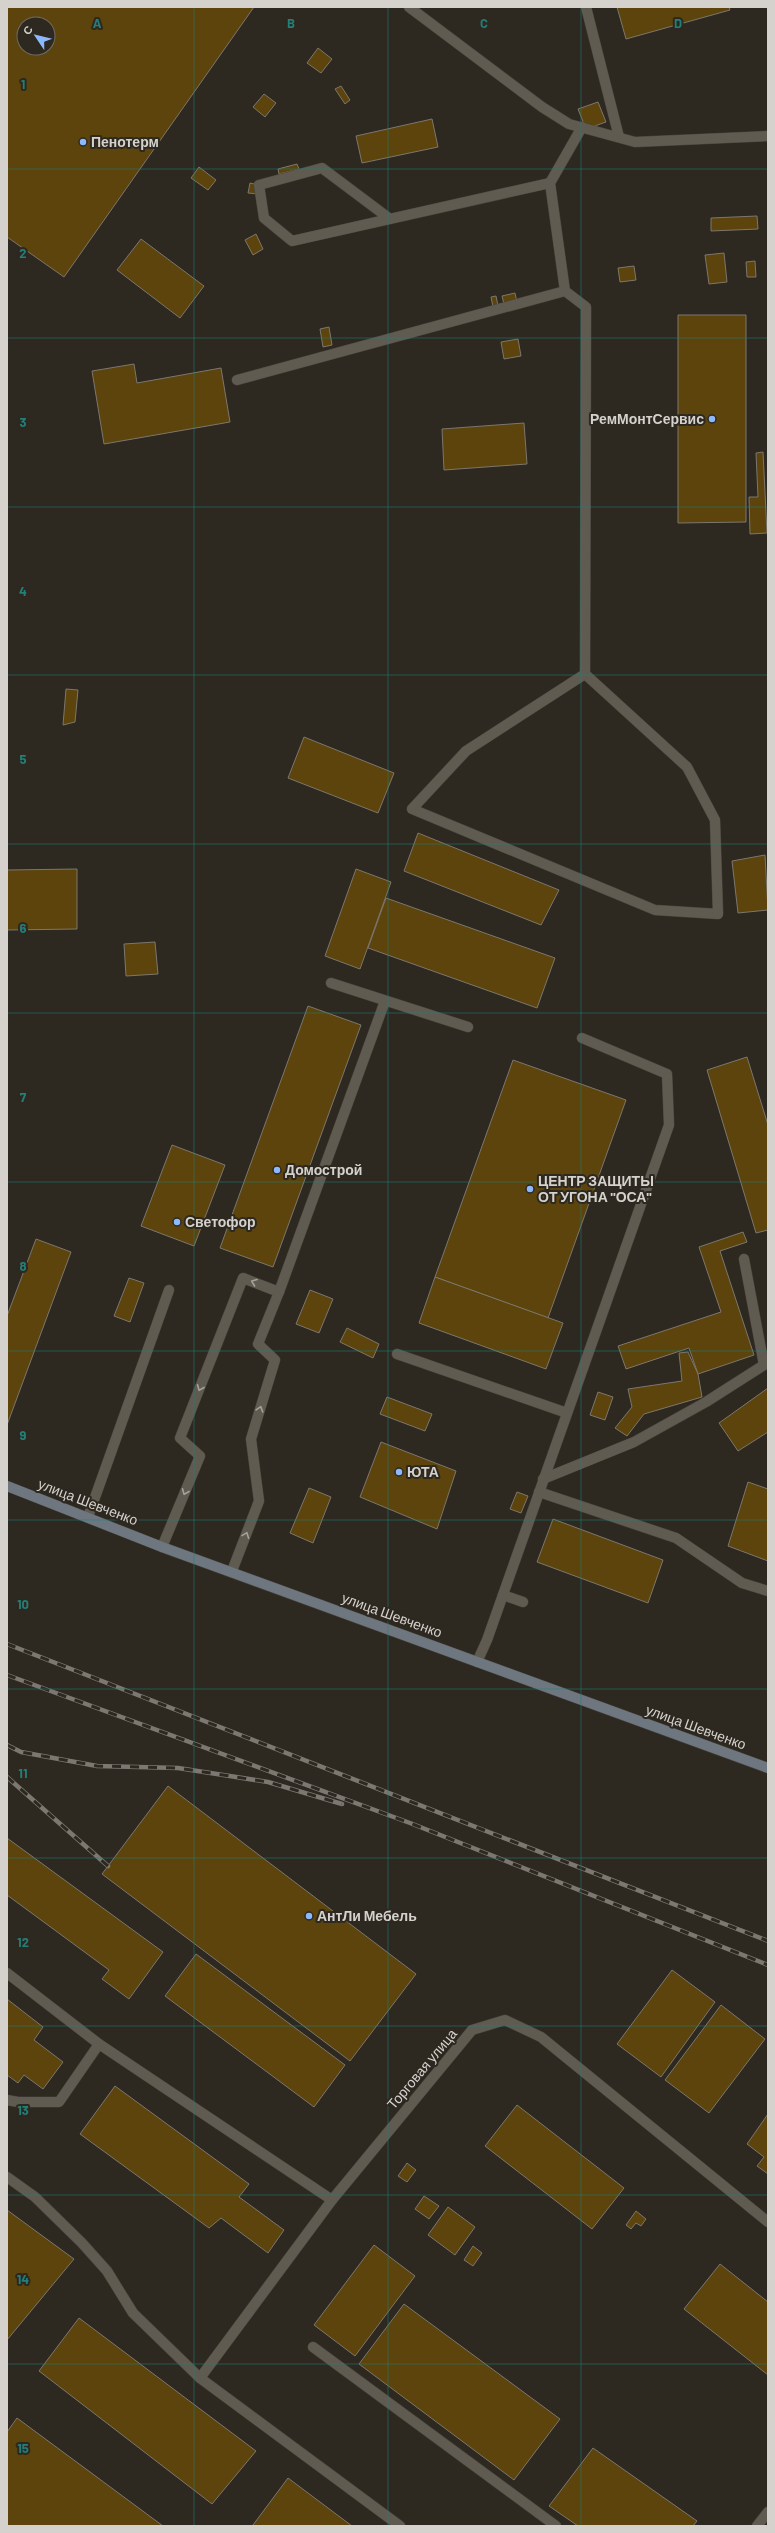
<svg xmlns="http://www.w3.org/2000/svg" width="775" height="2533" font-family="Barlow,sans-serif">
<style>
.building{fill:#5c440c;stroke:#7c776e;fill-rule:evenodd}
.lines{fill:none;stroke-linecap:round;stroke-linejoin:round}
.lane-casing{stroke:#47433d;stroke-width:11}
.street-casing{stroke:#47433d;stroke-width:11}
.secondary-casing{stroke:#47433d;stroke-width:11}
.lane{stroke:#5f5b51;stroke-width:10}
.street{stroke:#5f5b51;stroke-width:10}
.secondary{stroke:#6e7780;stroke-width:10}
.rail-casing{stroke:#7c7871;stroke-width:4.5}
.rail{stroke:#2d2820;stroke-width:3;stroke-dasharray:9;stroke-linecap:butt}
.oneway{stroke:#a6a29b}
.grid{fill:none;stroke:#237f78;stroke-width:1;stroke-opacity:0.55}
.poi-dot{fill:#8cb9fc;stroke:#2d2820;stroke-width:1.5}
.labels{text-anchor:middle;stroke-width:4;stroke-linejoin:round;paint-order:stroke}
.poi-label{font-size:14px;font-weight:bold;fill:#d5d2cd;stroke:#2d2820;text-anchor:start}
.street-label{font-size:14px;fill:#d5d2cd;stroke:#2d2820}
.grid-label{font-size:13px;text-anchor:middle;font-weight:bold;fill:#237f78;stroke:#2d2820;stroke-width:4;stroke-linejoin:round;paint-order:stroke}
</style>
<rect width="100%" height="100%" fill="#2d2820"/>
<g class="building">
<path d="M7,7H254L64,277L7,237ZM24,24H48V48H24Z"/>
<path d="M617,7H729L730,10L626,39Z"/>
<path d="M318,48L332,59L321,73L307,63Z"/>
<path d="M341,86L350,100L345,104L335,89Z"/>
<path d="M264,94L276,103L265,117L253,107Z"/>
<path d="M598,102L606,122L586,129L578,109Z"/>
<path d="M432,119L438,147L362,163L356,136Z"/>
<path d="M297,164L299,169L279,174L278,169Z"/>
<path d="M199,167L216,180L208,190L191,178Z"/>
<path d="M250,183L259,185L258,194L248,193Z"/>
<path d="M757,216L758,229L711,231V218Z"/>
<path d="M256,234L263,249L253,255L245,240Z"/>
<path d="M141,239L204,286L180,318L117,270Z"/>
<path d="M724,253L727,282L709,284L705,255Z"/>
<path d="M755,261L756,277H747L746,262Z"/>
<path d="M634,266L636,280L620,282L618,268Z"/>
<path d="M515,293L517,302L504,304L502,296Z"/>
<path d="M496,296L498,306L493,307L491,297Z"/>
<path d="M678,315H746V522L678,523Z"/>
<path d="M329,327L332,345L323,347L320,329Z"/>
<path d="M518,339L521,356L504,359L501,342Z"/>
<path d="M134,364L137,383L221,368L230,422L104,444L92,371Z"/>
<path d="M524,423L527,464L444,470L442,429Z"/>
<path d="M763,452L767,533L750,534L749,497H758L756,453Z"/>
<path d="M66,689L78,690L75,722L63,725Z"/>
<path d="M304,737L394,773L378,813L288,778Z"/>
<path d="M418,833L559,890L541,925L404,871Z"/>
<path d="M765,855L768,910L738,913L732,861Z"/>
<path d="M77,869V929L7,930V870Z"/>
<path d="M356,869L391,882L360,969L325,956Z"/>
<path d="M386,898L555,958L537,1008L368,948Z"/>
<path d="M155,942L158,974L126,976L124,944Z"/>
<path d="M308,1006L361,1025L273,1267L220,1248Z"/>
<path d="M747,1057L768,1125V1230L756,1233L707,1070Z"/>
<path d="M513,1060L626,1100L548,1318L435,1277Z"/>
<path d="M172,1145L225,1165L194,1246L141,1226Z"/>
<path d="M743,1232L747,1242L720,1251L754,1355L698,1374L689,1348L626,1369L618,1346L721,1312L699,1247Z"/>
<path d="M36,1239L71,1252L7,1425V1316Z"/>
<path d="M435,1277L563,1323L546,1369L419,1323Z"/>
<path d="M129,1278L144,1283L130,1322L114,1316Z"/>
<path d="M310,1290L333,1299L319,1333L296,1324Z"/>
<path d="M347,1328L379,1344L373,1358L340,1342Z"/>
<path d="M688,1352L698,1374L702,1397L644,1414L627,1436L615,1428L632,1407L628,1389L682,1381L679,1353Z"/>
<path d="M768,1388V1432L738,1451L719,1423Z"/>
<path d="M598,1392L613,1397L605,1420L590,1415Z"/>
<path d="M387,1397L432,1414L425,1431L380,1414Z"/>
<path d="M381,1442L456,1471L437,1529L360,1497Z"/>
<path d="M748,1482L768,1489V1561L728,1546Z"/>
<path d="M309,1488L331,1497L313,1543L290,1533Z"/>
<path d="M517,1492L528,1496L521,1513L510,1509Z"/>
<path d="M553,1519L663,1560L648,1603L537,1562Z"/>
<path d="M168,1786L416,1974L350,2061L102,1874Z"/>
<path d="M7,1838L163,1952L129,1999L102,1979L109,1970L7,1895Z"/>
<path d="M196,1954L345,2065L314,2107L165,1996Z"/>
<path d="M672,1970L715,2002L661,2077L617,2044Z"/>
<path d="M7,1999L43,2027L34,2040L63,2062L43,2089L24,2075L18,2083L7,2075Z"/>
<path d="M721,2005L765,2039L709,2113L665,2080Z"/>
<path d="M115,2086L249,2184L239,2197L284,2230L268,2253L221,2218L209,2228L80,2134Z"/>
<path d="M517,2105L624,2188L592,2229L485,2146Z"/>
<path d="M768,2114V2174L757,2166L764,2157L747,2144Z"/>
<path d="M407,2163L416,2170L407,2182L398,2176Z"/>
<path d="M424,2196L439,2206L429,2219L415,2209Z"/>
<path d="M448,2207L475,2227L455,2255L428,2235Z"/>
<path d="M7,2210L74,2259L7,2340Z"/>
<path d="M636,2211L646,2219L641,2226L636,2223L631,2229L626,2225Z"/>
<path d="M374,2245L415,2276L355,2356L314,2325Z"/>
<path d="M473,2246L482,2253L473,2266L464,2260Z"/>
<path d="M720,2264L768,2302V2375L684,2309Z"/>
<path d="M404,2304L560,2419L514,2480L359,2364Z"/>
<path d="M79,2318L256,2451L212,2504L39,2371Z"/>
<path d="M17,2418L163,2526H7V2432Z"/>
<path d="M593,2448L697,2521L693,2526H578L549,2506Z"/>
<path d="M288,2478L352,2526H255L253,2525Z"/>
</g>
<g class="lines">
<defs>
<g id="lane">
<path d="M586,7L619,137"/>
<path d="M582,127L550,183L565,291L586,307L585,674L687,767L715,820L718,914L655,910L412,809L466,751L585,674"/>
<path d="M390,219L322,168L259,185L264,218L292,241L550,183"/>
<path d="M237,380L565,291"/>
<path d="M331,983L468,1027"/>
<path d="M279,1292L385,1001"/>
<path d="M397,1354L567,1413"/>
<path d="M543,1479L634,1442L706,1402L764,1365L744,1259"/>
<path d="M539,1492L676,1538L742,1583L768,1591"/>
<path d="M88,1517L169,1290"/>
<path d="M162,1547L200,1456L180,1438L243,1278L279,1292L258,1344L275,1360L251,1439L259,1501L232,1571"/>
<path d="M503,1595L523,1602"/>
<path d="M477,1662L487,1640L669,1125L667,1074L582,1038"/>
<path d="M7,1973L99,2044L332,2200"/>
<path d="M7,2100L18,2102H59L99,2044"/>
<path d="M7,2177L35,2197L82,2243L107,2271L133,2313L200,2378L400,2526"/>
<path d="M313,2347L556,2526"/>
</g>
<g id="street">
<path d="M409,7L542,107L569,124L635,142L768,136"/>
<path d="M200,2378L332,2200L472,2030L505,2020L541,2037L768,2222"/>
<path d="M757,2526L768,2512"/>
</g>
<path id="secondary" d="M7,1486L162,1547L768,1768"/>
</defs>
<use href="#lane" class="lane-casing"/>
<use href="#street" class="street-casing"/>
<use href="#secondary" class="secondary-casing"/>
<use href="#lane" class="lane"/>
<use href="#street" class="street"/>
<use href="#secondary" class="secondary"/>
<defs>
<g id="rail">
<path d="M7,1644L768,1941"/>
<path d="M7,1675L410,1823L768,1965"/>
<path d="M7,1745L21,1752L97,1766L178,1768L268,1782L342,1804"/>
<path d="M7,1777L108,1866"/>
</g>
</defs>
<use href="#rail" class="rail-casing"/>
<use href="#rail" class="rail"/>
</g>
<defs><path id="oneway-chevron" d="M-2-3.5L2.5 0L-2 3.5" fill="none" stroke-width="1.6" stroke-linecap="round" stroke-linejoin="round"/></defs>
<g class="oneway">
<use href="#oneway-chevron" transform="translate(254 1282) rotate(-159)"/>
<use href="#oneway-chevron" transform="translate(200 1388) rotate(112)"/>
<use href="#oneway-chevron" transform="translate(260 1409) rotate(-72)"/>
<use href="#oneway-chevron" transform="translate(185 1492) rotate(112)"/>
<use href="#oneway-chevron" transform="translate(246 1535) rotate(-69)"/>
</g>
<path class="grid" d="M194,7V2526M388,7V2526M581,7V2526M7,169H768M7,338H768M7,507H768M7,675H768M7,844H768M7,1013H768M7,1182H768M7,1351H768M7,1520H768M7,1689H768M7,1858H768M7,2026H768M7,2195H768M7,2364H768"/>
<g class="poi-dot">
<circle cx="83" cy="142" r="4"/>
<circle cx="712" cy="419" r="4"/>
<circle cx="277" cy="1170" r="4"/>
<circle cx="530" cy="1189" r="4"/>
<circle cx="177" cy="1222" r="4"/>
<circle cx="399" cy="1472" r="4"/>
<circle cx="309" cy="1916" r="4"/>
</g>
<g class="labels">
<g class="poi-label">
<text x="91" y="147">Пенотерм</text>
<text x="704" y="424" text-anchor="end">РемМонтСервис</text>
<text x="285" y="1175">Домострой</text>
<text x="538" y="1186">ЦЕНТР ЗАЩИТЫ<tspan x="538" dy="16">ОТ УГОНА "ОСА"</tspan></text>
<text x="185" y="1227">Светофор</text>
<text x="407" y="1477">ЮТА</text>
<text x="317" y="1921">АнтЛи Мебель</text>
</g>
<g class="street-label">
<text transform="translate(88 1502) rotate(21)" y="5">улица Шевченко</text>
<text transform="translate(392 1615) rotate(20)" y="5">улица Шевченко</text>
<text transform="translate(696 1727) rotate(20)" y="5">улица Шевченко</text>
<text transform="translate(422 2069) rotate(-50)" y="5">Торговая улица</text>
</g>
</g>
<g class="grid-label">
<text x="97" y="28">A</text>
<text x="291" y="28">B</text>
<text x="484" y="28">C</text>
<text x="678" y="28">D</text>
<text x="23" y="89">1</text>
<text x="23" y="258">2</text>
<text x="23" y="427">3</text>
<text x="23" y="596">4</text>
<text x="23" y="764">5</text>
<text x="23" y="933">6</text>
<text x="23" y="1102">7</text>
<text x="23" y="1271">8</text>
<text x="23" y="1440">9</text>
<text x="23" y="1609">10</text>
<text x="23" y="1778">11</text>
<text x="23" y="1947">12</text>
<text x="23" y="2115">13</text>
<text x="23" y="2284">14</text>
<text x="23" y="2453">15</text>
</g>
<rect width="775" height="2533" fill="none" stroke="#d5d2cd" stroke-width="16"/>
<g transform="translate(36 36) rotate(305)"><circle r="19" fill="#2d2820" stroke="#706c65"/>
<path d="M0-3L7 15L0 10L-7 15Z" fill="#8cb9fc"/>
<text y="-6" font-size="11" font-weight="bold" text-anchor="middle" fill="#d5d2cd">С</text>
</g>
</svg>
